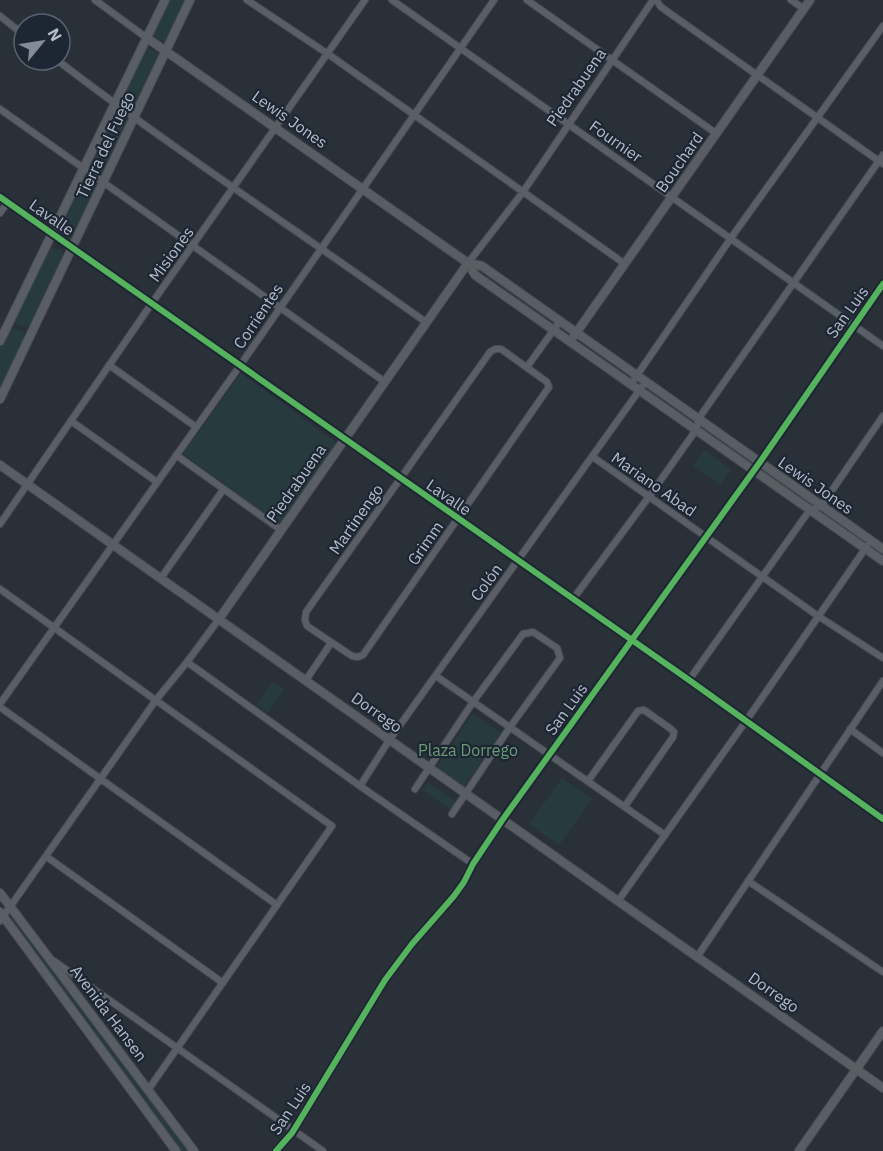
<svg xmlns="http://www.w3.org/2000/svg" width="883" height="1151" font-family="'IBM Plex Sans',sans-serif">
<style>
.green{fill:#273a3e}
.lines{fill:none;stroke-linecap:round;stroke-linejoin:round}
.street-casing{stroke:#484c53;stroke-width:8}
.secondary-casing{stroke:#484c53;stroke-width:10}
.street{stroke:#5a5e66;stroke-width:6}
.secondary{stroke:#595d64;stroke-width:8}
.cycleway-casing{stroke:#1d2633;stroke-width:10}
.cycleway{stroke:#56b35d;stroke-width:6}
.labels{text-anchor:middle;stroke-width:4.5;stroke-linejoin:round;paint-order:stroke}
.street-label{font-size:16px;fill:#b4bcc9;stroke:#1d2633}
.park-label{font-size:16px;fill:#6b9a76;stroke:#1d2633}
</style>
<rect width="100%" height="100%" fill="#2a3038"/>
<g class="green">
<path d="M168,0H186L165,42L156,39L153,31Z"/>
<path d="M146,47H148L160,55L132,113L123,109L120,103Z"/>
<path d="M115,110L127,121L100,178L88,170V166Z"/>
<path d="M86,177L96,183L97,187L68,244L57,235V230L83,179Z"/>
<path d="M52,248L61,250L64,256L30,325C25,328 19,326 14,322V319L49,250Z"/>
<path d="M479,269L547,316L545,320L477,272Z"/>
<path d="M9,328L22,330L25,336L0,389V347Z"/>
<path d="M241,373L337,443L279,524L183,454Z"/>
<path d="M704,450L731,469L720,485L693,466Z"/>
<path d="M272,682L284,690L268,713L256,705Z"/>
<path d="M472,714L501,733L464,787L436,767Z"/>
<path d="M562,778L592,799L559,845L529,824Z"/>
<path d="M428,782L457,802L451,810L422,790Z"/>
<path d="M13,918L16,921L189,1151H179L11,922Z"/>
</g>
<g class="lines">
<defs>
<g id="street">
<path d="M95,0L147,38"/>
<path d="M247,0L328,54L625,264"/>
<path d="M392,0L883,346"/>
<path d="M527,0L717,134"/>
<path d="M656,0L661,7L883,164"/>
<path d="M791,0L804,9"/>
<path d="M0,16L24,35"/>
<path d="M57,60C177,152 304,235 427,323"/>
<path d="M0,109L385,382"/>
<path d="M0,197L689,680L883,819"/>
<path d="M0,213L8,202"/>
<path d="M468,263L523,192L653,0"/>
<path d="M495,349H501L547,382L549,387L363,655L358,657L352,656L307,626L305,620L306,612L490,352Z"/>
<path d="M109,365L196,427"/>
<path d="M527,367L560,321"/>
<path d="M631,384L731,238L883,26"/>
<path d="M71,421L157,482"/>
<path d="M176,455L281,530"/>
<path d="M593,457L818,616L883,658"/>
<path d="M0,524L152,303L365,0"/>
<path d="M161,578L223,490"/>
<path d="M0,589L332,826L148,1090"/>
<path d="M573,599L648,498L696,430L699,418L883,155"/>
<path d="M187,662L360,786L473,864"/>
<path d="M436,676L665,835"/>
<path d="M306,680L331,643"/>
<path d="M689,680L809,511L822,505L883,416"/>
<path d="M0,704L239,367L494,0"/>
<path d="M0,707L277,905"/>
<path d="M850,729L883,753"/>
<path d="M588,781L638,711L644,710L671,729L674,732L673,737L625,806"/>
<path d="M360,786L390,739L646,381"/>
<path d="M415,789L473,702L523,634L533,632L557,648L560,658L510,727L452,814"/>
<path d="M503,819L760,462L883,284"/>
<path d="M47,857L223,983"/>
<path d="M748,881L883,972"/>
<path d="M618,901L746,721L867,546"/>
<path d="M0,921L156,700L187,662L219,619"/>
<path d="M697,957L883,681"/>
<path d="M54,961L323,1151"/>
</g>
<g id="secondary">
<path d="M147,38L468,263L482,266L883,549"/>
<path d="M468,263L475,275L883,561"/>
<path d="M574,336L810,0"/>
<path d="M0,341L165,0"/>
<path d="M0,399L190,0"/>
<path d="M0,465L883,1088"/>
<path d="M219,619L468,263"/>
<path d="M0,893L194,1151"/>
<path d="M0,912L176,1151"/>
<path d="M276,1151L292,1133L385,980L412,944L454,896L464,882L473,864L503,819"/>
<path d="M799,1151L883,1031"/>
</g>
</defs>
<use href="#street" class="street-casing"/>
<use href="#secondary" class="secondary-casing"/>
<use href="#street" class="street"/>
<use href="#secondary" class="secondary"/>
<defs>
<g id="cycleway">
<path d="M0,197L689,680L883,819"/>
<path d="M276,1151L292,1133L385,980L412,944L454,896L464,882L473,864L503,819L760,462L883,284"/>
</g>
</defs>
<use href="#cycleway" class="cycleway-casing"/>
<use href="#cycleway" class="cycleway"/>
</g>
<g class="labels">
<g class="street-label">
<text transform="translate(576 87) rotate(-55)" y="6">Piedrabuena</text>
<text transform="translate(290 119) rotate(35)" y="6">Lewis Jones</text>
<text transform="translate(616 141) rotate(35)" y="6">Fournier</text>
<text transform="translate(105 145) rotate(-65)" y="6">Tierra del Fuego</text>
<text transform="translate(679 162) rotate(-55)" y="6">Bouchard</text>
<text transform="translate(52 217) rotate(35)" y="6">Lavalle</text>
<text transform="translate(171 254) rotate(-54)" y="6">Misiones</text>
<text transform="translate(847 312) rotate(-54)" y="6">San Luis</text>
<text transform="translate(258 316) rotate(-56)" y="6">Corrientes</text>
<text transform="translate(296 483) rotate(-55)" y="6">Piedrabuena</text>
<text transform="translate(654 484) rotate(35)" y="6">Mariano Abad</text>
<text transform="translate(816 485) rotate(35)" y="6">Lewis Jones</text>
<text transform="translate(449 497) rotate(35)" y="6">Lavalle</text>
<text transform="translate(356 519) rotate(-55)" y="6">Martinengo</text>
<text transform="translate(425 543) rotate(-55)" y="6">Grimm</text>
<text transform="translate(486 582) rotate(-54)" y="6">Colón</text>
<text transform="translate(566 709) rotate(-54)" y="6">San Luis</text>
<text transform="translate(377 712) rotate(35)" y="6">Dorrego</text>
<text transform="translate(774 992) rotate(35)" y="6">Dorrego</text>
<text transform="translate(109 1013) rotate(53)" y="6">Avenida Hansen</text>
<text transform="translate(290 1108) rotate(-56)" y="6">San Luis</text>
</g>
<g class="park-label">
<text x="468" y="756">Plaza Dorrego</text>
</g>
</g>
<g transform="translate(42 42) rotate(60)"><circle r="28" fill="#1d2633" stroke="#59626f" stroke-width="1.5"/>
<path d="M0-4.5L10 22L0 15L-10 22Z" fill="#848b96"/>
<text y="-9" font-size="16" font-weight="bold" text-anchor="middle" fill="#b4bcc9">N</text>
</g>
</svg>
